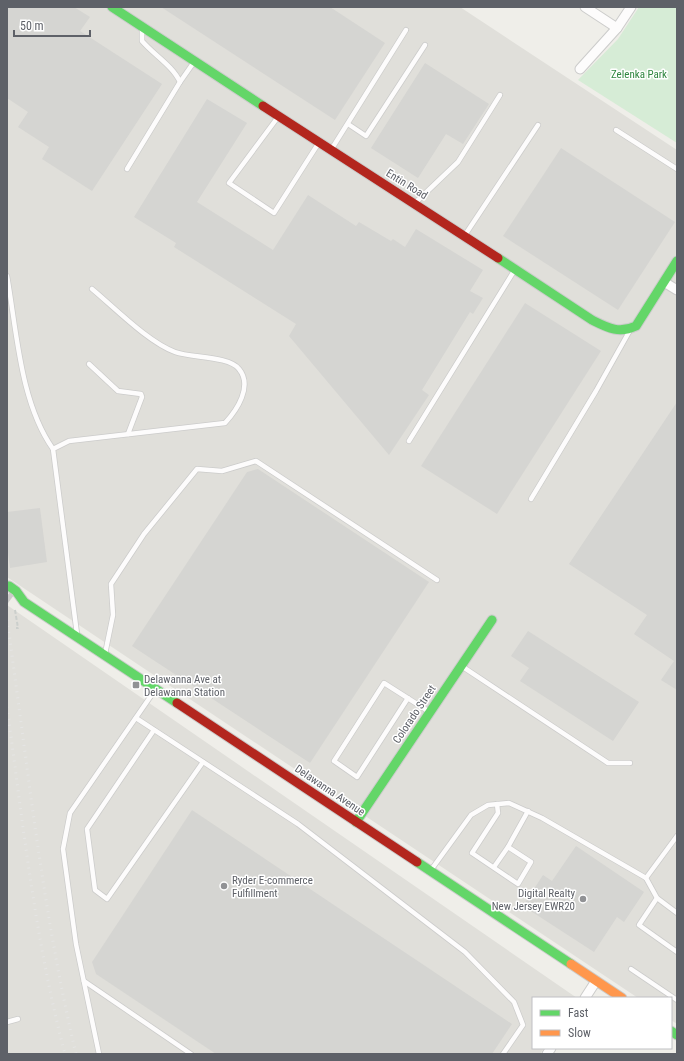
<svg xmlns="http://www.w3.org/2000/svg" width="684" height="1061" font-family="'Roboto Condensed',sans-serif">
<style>
.industrial{fill:#e0dfda}
.green{fill:#d6ecd6}
.building{fill:#d5d5d2}
.lines{fill:none;stroke-linecap:round;stroke-linejoin:round}
.secondary-tunnel{stroke:#cbcbc9;stroke-width:13;stroke-dasharray:13 6;stroke-linecap:butt}
.lane-casing{stroke:#cccccb;stroke-width:6}
.street-casing{stroke:#cccccb;stroke-width:11}
.fast-casing{stroke:#cbcccb;stroke-width:11}
.slow-casing{stroke:#cbcccb;stroke-width:11}
.jam-casing{stroke:#cbcccb;stroke-width:11}
.path{stroke:#cbcfcc;stroke-width:2;stroke-dasharray:4 2;stroke-linecap:butt}
.lane{stroke:#fdfcfc;stroke-width:4.5}
.street{stroke:#fdfcfc;stroke-width:9}
.fast{stroke:#63d668;stroke-width:9}
.slow{stroke:#ff974d;stroke-width:9}
.jam{stroke:#b3261e;stroke-width:9}
.rail{stroke:#e5e5e4;stroke-width:3;stroke-dasharray:1 5;stroke-linecap:butt}
.poi-dot{fill:#919295;stroke:#fff;stroke-width:1.5}
.labels{text-anchor:middle;stroke-width:3;stroke-linejoin:round;paint-order:stroke}
.park-label{font-size:11px;fill:#2f863f;stroke:#fff}
.street-label{font-size:11px;fill:#5e6168;stroke:#fff}
.poi-label{font-size:11px;fill:#5e6168;stroke:#fff;text-anchor:start}
</style>
<rect width="100%" height="100%" fill="#efeee9"/>
<g class="industrial">
<path d="M7,7H460L677,150V1024L671,1020V998H638L7,577Z"/>
<path d="M7,605L577,998H533V1048H544L540,1054H7Z"/>
</g>
<path class="green" d="M639,7H677V143L578,80L618,39Z"/>
<g class="building">
<path d="M7,7H74L90,17L80,31L162,84L92,191L42,159L49,147L18,127L28,112L7,98Z"/>
<path d="M161,7H330L385,43L335,120Z"/>
<path d="M425,63L489,104L463,144L446,134L418,178L371,148Z"/>
<path d="M207,99L247,123L197,202L273,250L308,195L356,226L359,222L391,241L393,239L405,247L416,229L483,270L470,291L483,298L473,314L470,312L422,390L429,395L389,455L289,336L296,324L174,247L176,243L134,217Z"/>
<path d="M561,148L675,222L618,310L503,236Z"/>
<path d="M525,303L601,351L497,514L421,466Z"/>
<path d="M677,402V690L661,680L674,661L634,634L647,615L569,564Z"/>
<path d="M258,469L429,582L310,763L132,646L247,472Z"/>
<path d="M40,508L47,562L10,568L7,545V512Z"/>
<path d="M528,631L639,702L613,741L520,681L529,668L511,656Z"/>
<path d="M192,810L512,1024L492,1054H216L96,974L92,962Z"/>
<path d="M576,846L644,892L624,922L617,917L594,952L523,906L543,875L552,881Z"/>
</g>
<g class="lines">
<path class="secondary-tunnel" d="M7,596L11,599"/>
<defs>
<g id="lane">
<path d="M180,82L194,62"/>
<path d="M278,117L229,183L274,213L318,144"/>
<path d="M348,124L366,136L425,45"/>
<path d="M616,130L677,169"/>
<path d="M331,150L406,30"/>
<path d="M127,169L180,82C173,66 154,55 142,41V29"/>
<path d="M415,203L458,162L500,95"/>
<path d="M465,235L538,125"/>
<path d="M7,276C17,332 20,402 53,449"/>
<path d="M89,364L118,391L141,394L142,397L128,434"/>
<path d="M409,441L514,271"/>
<path d="M531,499L596,391L629,332"/>
<path d="M77,634L53,449L69,441L225,423C237,410 253,386 239,369C229,356 191,358 175,352C148,342 115,308 92,289"/>
<path d="M105,654L113,615L111,584L144,534L197,469L222,471L256,461L437,580"/>
<path d="M463,667L608,763H630"/>
<path d="M408,698L357,777L334,761L384,683L428,711"/>
<path d="M136,718L298,824L465,952L514,1002L523,1025L503,1054"/>
<path d="M154,730L87,829L95,890L107,899L203,762"/>
<path d="M497,804L498,813L472,853L518,884L531,862L508,847L528,811"/>
<path d="M677,836L646,878L657,898L677,913"/>
<path d="M494,867L508,847"/>
<path d="M431,870L471,815L488,805L509,803L542,818L646,878"/>
<path d="M657,898L639,925L677,952"/>
<path d="M631,969L677,1000"/>
<path d="M84,981L191,1054"/>
<path d="M7,1022L18,1019"/>
<path d="M99,1054L76,944L63,849L70,813L155,690"/>
</g>
<g id="street">
<path d="M585,7L617,28"/>
<path d="M580,69L617,28L631,7"/>
<path d="M664,282L677,290"/>
<path d="M585,998L596,981"/>
<path d="M547,1054L551,1048"/>
</g>
<g id="fast">
<path d="M112,7L263,106"/>
<path d="M498,258L592,320C608,328 619,334 636,326L677,261"/>
<path d="M9,586L16,591L24,602L177,703"/>
<path d="M356,822L492,620"/>
<path d="M417,862L571,964"/>
<path d="M671,1031L677,1035"/>
</g>
<path id="slow" d="M571,964L622,998"/>
<g id="jam">
<path d="M263,106L498,258"/>
<path d="M177,703L417,862"/>
</g>
</defs>
<use href="#lane" class="lane-casing"/>
<use href="#street" class="street-casing"/>
<use href="#fast" class="fast-casing"/>
<use href="#slow" class="slow-casing"/>
<use href="#jam" class="jam-casing"/>
<path class="path" d="M15,610L18,628H16"/>
<use href="#lane" class="lane"/>
<use href="#street" class="street"/>
<use href="#fast" class="fast"/>
<use href="#slow" class="slow"/>
<use href="#jam" class="jam"/>
<g class="rail">
<path d="M7,620C28,765 42,911 76,1054"/>
<path d="M7,707C23,823 35,941 65,1054"/>
</g>
</g>
<g class="poi-dot">
<rect x="132" y="681" width="8" height="8" rx="2"/>
<circle cx="224" cy="886" r="4"/>
<circle cx="583" cy="899" r="4"/>
</g>
<g class="labels">
<g class="park-label">
<text x="639" y="78">Zelenka Park</text>
</g>
<g class="street-label">
<text transform="translate(407 184) rotate(32)" y="4">Entin Road</text>
<text transform="translate(414 714) rotate(-56)" y="4">Colorado Street</text>
<text transform="translate(330 790) rotate(34)" y="4">Delawanna Avenue</text>
</g>
<g class="poi-label">
<text x="144" y="683">Delawanna Ave at<tspan x="144" dy="13">Delawanna Station</tspan></text>
<text x="232" y="884">Ryder E-commerce<tspan x="232" dy="13">Fulfillment</tspan></text>
<text x="575" y="897" text-anchor="end">Digital Realty<tspan x="575" dy="13">New Jersey EWR20</tspan></text>
</g>
</g>
<rect width="684" height="1061" fill="none" stroke="#5e6168" stroke-width="16"/>
<rect x="532" y="997" width="140" height="52" fill="#ffffff" stroke="#bfc0c3"/>
<rect x="540" y="1010" width="20" height="6" fill="#63d668" stroke="#bfc0c3"/>
<text x="568" y="1017" font-size="12" fill="#5e6168">Fast</text>
<rect x="540" y="1030" width="20" height="6" fill="#ff974d" stroke="#bfc0c3"/>
<text x="568" y="1037" font-size="12" fill="#5e6168">Slow</text>
<path d="M14 30v6h76v-6" fill="none" stroke="#5e6168" stroke-width="2"/>
<text x="20" y="30" font-size="12" fill="#5e6168" stroke="#ffffff" stroke-width="3" paint-order="stroke">50 m</text>
</svg>
